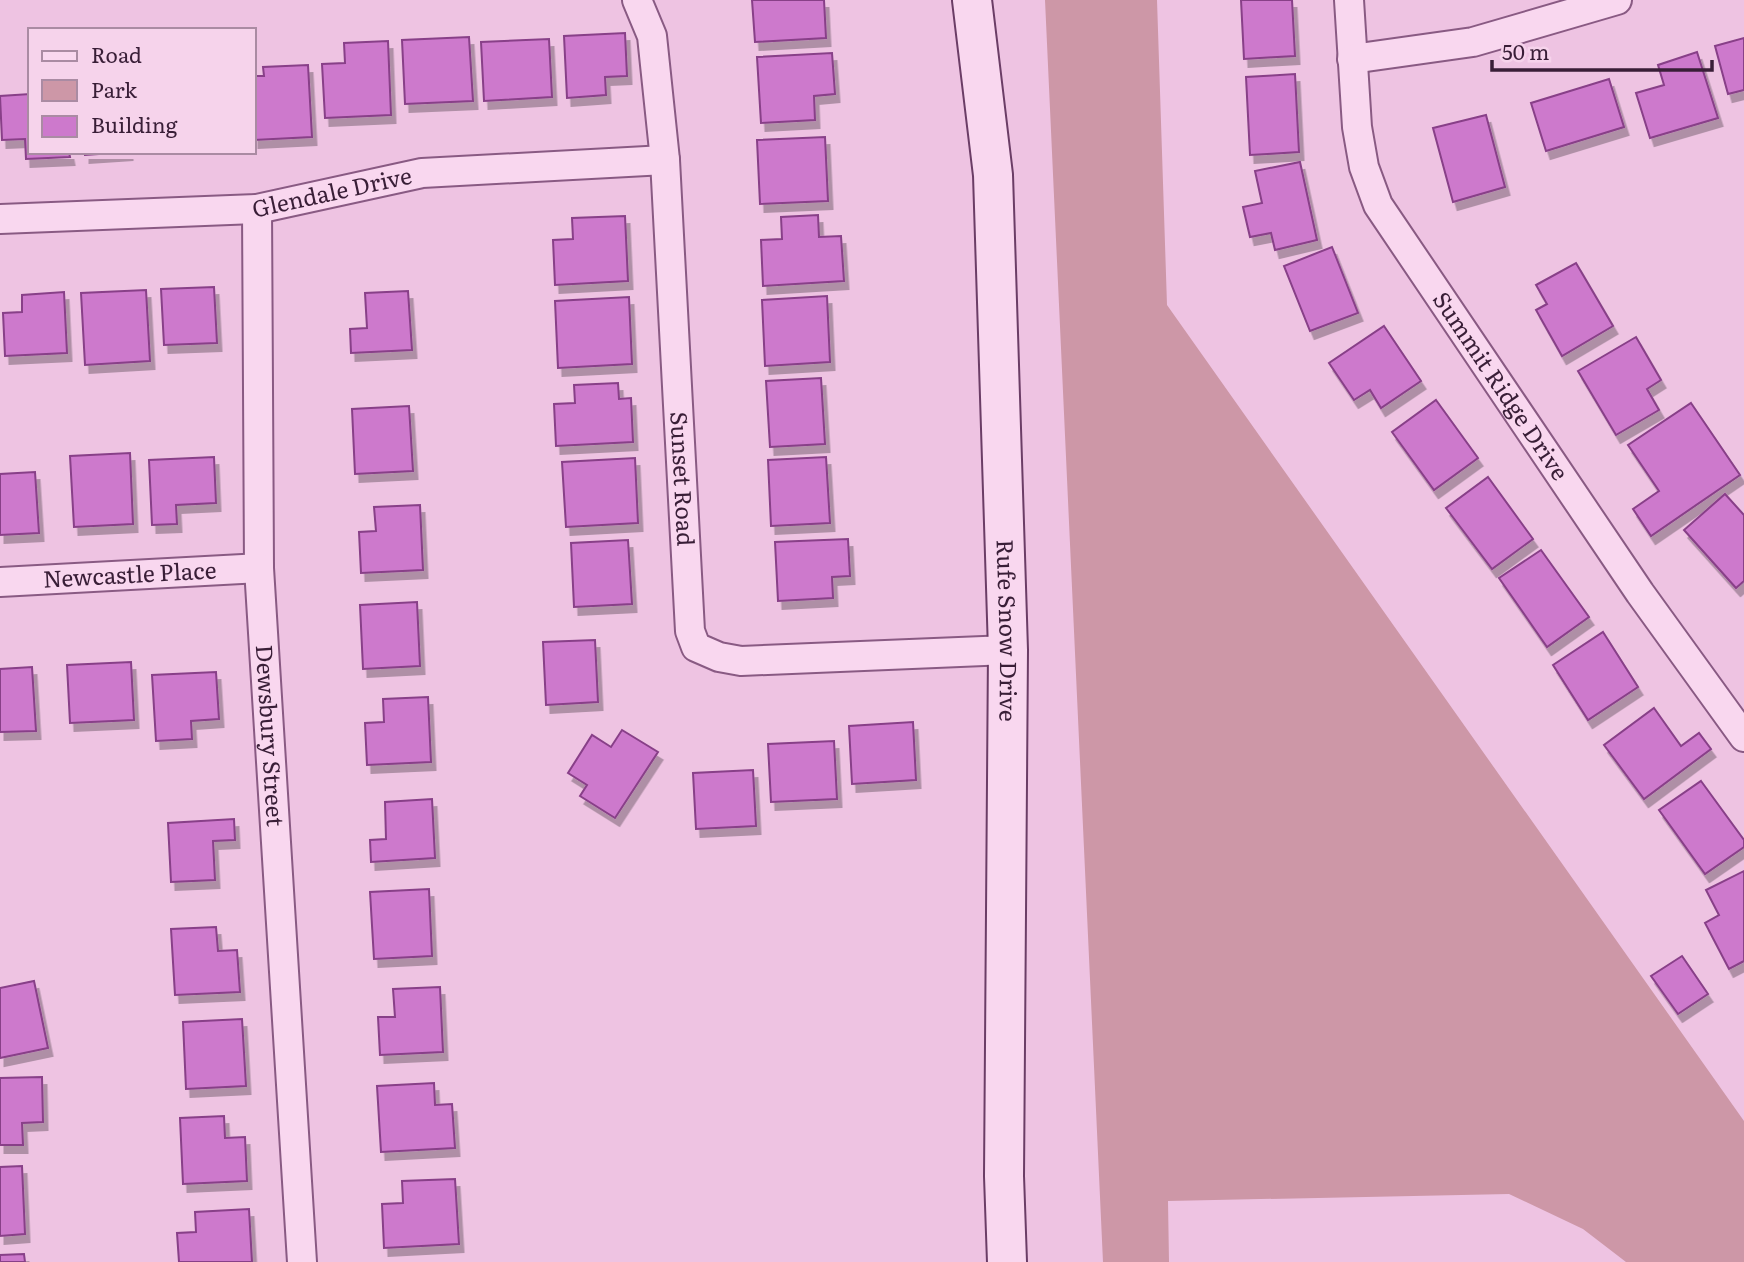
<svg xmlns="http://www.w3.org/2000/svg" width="1744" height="1262" font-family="Literata,serif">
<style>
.green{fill:#cd97a7}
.building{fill:#cd79cc;stroke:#883f88;stroke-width:2;filter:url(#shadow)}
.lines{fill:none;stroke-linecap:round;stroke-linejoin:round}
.minor-casing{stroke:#895a83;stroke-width:32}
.secondary-casing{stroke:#6b3d66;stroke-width:42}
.minor{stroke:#f9d7ef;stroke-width:28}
.secondary{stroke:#f9d7ef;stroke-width:38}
.labels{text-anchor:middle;stroke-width:6;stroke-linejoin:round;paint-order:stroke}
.street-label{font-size:23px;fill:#391e37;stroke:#f6d3eb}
</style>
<defs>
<filter id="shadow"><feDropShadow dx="4.5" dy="8" stdDeviation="0" flood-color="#0004"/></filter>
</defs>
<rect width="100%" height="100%" fill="#eec3e2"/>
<path class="green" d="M1045,0H1157L1167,305L1744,1121V1262H1626L1583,1229L1509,1194L1168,1201L1169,1262H1103Z"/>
<g class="building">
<path d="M752,0H824L826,38L755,42Z"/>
<path d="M1241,0H1292L1295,56L1244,59Z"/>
<path d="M625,33L627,76L605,77L606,95L567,98L564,36Z"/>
<path d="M469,37L473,101L405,104L402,40Z"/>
<path d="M1744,38V90L1728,94L1715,46Z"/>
<path d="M549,39L552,97L484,101L481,42Z"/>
<path d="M388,41L391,115L325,118L322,64L345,63L344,43Z"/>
<path d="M1697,52L1718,118L1650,138L1636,93L1664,85L1658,65Z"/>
<path d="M832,53L835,94L814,96L815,120L761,123L757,57Z"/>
<path d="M308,65L312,137L254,140V76H264L263,67Z"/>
<path d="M1295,74L1299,152L1250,155L1246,77Z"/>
<path d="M1609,79L1624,127L1546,151L1531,103Z"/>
<path d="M30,94V152H69L70,157L26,159L25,139L2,140L0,96Z"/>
<path d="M1486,115L1505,187L1453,202L1433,128Z"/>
<path d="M825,137L828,201L760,204L757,140Z"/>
<path d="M85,152H129L85,155Z"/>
<path d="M1300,162L1317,240L1275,250L1271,233L1250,237L1243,207L1262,203L1255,171Z"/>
<path d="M818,215L819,237L841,236L844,281L763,286L761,240L782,239L781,217Z"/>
<path d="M625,216L628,281L555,285L553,240L573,239L572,218Z"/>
<path d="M1332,247L1358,313L1310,331L1284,266Z"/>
<path d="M1576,263L1613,326L1562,356L1536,310L1547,304L1536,285Z"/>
<path d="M214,287L217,343L164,345L161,289Z"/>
<path d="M146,290L150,361L85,365L81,293Z"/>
<path d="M408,291L412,350L351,353L350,329L367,328L365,293Z"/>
<path d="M64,292L67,353L5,356L3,313L22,312V295Z"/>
<path d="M827,296L830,362L765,366L762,300Z"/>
<path d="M629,297L632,364L558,368L555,301Z"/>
<path d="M1384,326L1421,381L1381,408L1370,390L1354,400L1329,363Z"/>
<path d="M1636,337L1661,380L1647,389L1659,410L1616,435L1578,371Z"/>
<path d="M821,378L825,444L770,447L766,381Z"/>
<path d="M618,383L619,399L631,398L633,442L556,446L554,404L575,403L574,385Z"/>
<path d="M1436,400L1478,458L1434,490L1392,432Z"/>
<path d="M1691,403L1740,475L1651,536L1633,509L1659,491L1628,445Z"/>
<path d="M409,406L413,471L355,474L352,409Z"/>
<path d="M130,453L133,524L74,527L70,456Z"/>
<path d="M214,457L216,503L176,505L177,524L152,525L149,460Z"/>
<path d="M826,457L830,523L771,526L768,460Z"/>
<path d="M635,458L638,523L566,527L562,462Z"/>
<path d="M35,472L39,533L0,535V474Z"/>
<path d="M1488,477L1533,539L1492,569L1446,508Z"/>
<path d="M1725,494L1744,515V581L1736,588L1684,530Z"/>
<path d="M420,505L423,570L361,573L359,532L376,531L374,507Z"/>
<path d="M848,539L850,576L832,577L833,598L778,601L775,542Z"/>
<path d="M628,540L632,604L574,607L571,543Z"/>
<path d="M1541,550L1589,617L1547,647L1499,578Z"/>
<path d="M417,602L420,666L363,669L360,605Z"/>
<path d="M1603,632L1638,687L1588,720L1553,665Z"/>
<path d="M595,640L598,702L546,705L543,642Z"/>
<path d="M131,662L134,720L70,723L67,665Z"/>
<path d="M32,667L36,731L0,732V669Z"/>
<path d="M216,672L219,719L191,721L192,739L156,741L152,675Z"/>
<path d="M428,697L431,762L367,765L365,723L384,722L383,699Z"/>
<path d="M1654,708L1681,746L1699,733L1711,749L1644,799L1604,745Z"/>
<path d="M913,722L916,780L852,784L849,726Z"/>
<path d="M622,730L658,752L615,818L580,796L587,785L568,773L592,735L611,747Z"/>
<path d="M834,741L837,799L771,802L768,744Z"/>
<path d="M753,770L756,826L696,829L693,773Z"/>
<path d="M1701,781L1744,840V847L1705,874L1659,810Z"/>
<path d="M432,799L435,858L371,862L370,840L386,839L385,802Z"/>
<path d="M234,819L235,840L213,841L215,880L171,882L168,823Z"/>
<path d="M1744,871V961L1729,969L1705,923L1719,915L1706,890Z"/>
<path d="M429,889L432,956L374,959L370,892Z"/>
<path d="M216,927L218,951L237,950L240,992L175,995L171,929Z"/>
<path d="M1682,956L1708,994L1678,1014L1651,976Z"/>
<path d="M34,981L48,1048L0,1058V988Z"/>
<path d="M440,987L443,1052L380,1055L378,1017H395L393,989Z"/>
<path d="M242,1019L246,1086L186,1089L183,1022Z"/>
<path d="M42,1077L43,1122L22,1123L23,1145H0V1078Z"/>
<path d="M434,1083L435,1105L452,1104L455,1148L381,1152L377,1086Z"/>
<path d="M224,1116L225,1138L245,1137L247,1181L183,1184L180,1118Z"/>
<path d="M22,1166L25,1234L0,1236V1167Z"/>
<path d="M455,1179L459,1244L384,1248L382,1204L403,1203L402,1181Z"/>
<path d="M249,1209L252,1262H179L177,1233L196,1232L195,1212Z"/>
<path d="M24,1254L25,1262H0V1255Z"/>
</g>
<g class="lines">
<defs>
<g id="minor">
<path id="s1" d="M637,0L652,36L665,160L690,631L696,647L719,657L741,661L1008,650"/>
<path id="s2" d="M1349,0L1357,127L1364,167L1378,205L1640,593L1744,737"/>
<path d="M1352,59L1473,42L1617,0"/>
<path id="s3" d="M257,209L259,568L302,1262"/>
<path id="s4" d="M0,219L257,209L422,173L665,160"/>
<path id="s5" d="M0,582L259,568"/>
</g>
<g id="secondary">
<path id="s6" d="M972,0L993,175L1008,650L1004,1176L1007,1262"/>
</g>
</defs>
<use href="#minor" class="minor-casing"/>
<use href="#secondary" class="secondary-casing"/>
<use href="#minor" class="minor"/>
<use href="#secondary" class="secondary"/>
</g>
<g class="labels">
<g class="street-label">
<text dy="8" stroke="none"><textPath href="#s4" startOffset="334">Glendale Drive</textPath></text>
<text dy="8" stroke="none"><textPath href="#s2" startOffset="427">Summit Ridge Drive</textPath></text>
<text dy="8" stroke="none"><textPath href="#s1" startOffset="483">Sunset Road</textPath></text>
<text dy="8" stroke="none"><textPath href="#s5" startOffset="130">Newcastle Place</textPath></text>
<text dy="8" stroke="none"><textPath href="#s6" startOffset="632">Rufe Snow Drive</textPath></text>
<text dy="8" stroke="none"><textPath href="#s3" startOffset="527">Dewsbury Street</textPath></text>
</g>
</g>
<rect x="28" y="28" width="228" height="126" fill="#f6d3eb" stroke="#aa8ba3" stroke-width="2"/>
<rect x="42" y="51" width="35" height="10" fill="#f9d7ef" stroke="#aa8ba3" stroke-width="2"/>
<text x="91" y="63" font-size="21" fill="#391e37">Road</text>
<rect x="42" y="80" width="35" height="21" fill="#cd97a7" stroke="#aa8ba3" stroke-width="2"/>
<text x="91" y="98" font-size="21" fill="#391e37">Park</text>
<rect x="42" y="116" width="35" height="21" fill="#cd79cc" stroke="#aa8ba3" stroke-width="2"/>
<text x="91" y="133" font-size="21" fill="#391e37">Building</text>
<path d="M1492 60v10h220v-10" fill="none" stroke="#391e37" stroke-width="3.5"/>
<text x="1502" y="60" font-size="21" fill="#391e37" stroke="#f6d3eb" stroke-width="5" paint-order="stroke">50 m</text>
</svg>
